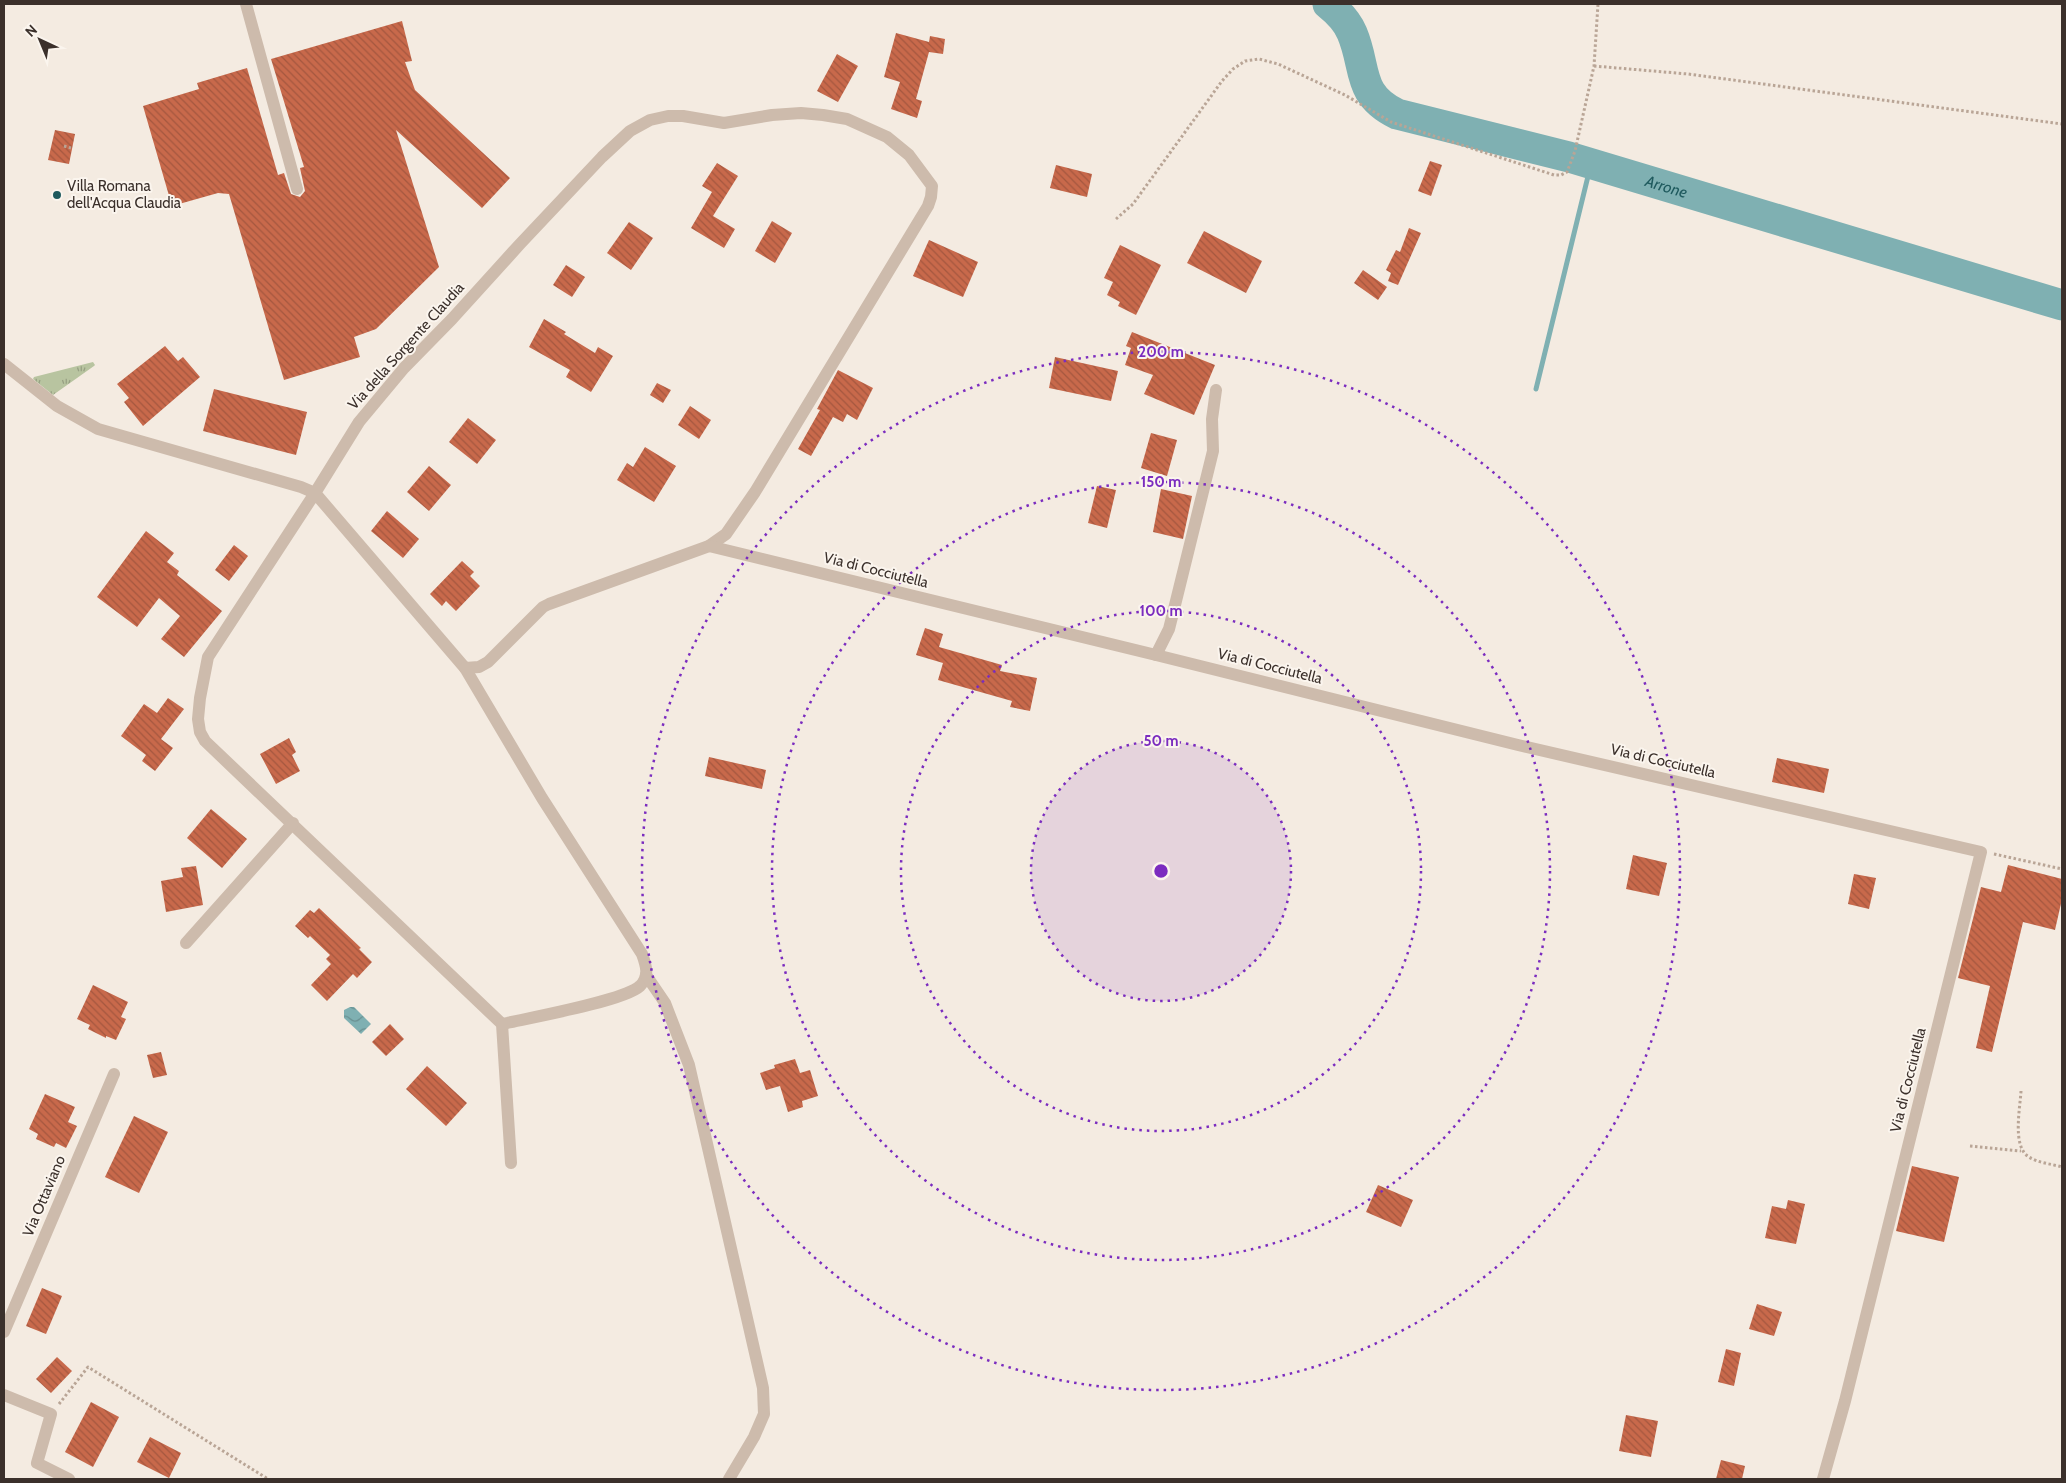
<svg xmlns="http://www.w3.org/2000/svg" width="2066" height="1483" font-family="Cabin,sans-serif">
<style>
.grass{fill:url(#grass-tufts)}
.water{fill:url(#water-waves)}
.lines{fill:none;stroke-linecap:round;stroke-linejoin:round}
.stream{stroke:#7fb0b2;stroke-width:5}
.river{stroke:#7fb0b2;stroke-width:31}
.building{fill:url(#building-back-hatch)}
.path{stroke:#b9a596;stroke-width:3;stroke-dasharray:2.5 2.5;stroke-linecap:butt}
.minor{stroke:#cdbbac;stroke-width:12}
.ring{fill:none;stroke:#7b2cbf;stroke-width:2.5;stroke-dasharray:2.5 5}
.poi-dot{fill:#1f5a5e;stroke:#fbf5ee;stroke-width:2}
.labels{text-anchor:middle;stroke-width:4;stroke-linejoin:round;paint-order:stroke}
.poi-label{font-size:15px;fill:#3b302b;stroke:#fbf5ee;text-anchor:start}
.street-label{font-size:15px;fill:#3b302b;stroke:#fbf5ee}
.water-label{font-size:16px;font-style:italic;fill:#1f5a5e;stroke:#fbf5ee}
.centre{fill:#7b2cbf;stroke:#fbf5ee;stroke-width:2.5}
.ring-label{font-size:15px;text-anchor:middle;font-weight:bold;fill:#7b2cbf;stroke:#fbf5ee;stroke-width:4;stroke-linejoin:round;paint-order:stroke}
</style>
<defs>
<pattern id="grass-tufts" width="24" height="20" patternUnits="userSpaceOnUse" patternTransform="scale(1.25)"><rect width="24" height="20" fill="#b8c4a0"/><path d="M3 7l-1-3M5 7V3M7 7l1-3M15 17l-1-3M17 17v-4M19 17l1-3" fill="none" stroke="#97a083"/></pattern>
<pattern id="water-waves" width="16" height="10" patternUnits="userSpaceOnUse" patternTransform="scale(1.25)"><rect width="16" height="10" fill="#7fb0b2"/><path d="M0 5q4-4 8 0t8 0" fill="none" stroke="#699091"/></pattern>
<pattern id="building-back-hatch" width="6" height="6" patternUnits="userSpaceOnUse" patternTransform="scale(1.25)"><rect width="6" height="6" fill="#c8694b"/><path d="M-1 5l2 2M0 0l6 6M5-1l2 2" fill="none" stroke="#a4573f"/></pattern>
</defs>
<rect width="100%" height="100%" fill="#f4ebe1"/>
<path class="grass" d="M93,362L95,365L94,366L53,395L33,379L34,377Z"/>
<path class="water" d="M350,1007H354L371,1024L361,1034L344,1018V1010Z"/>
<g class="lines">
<path class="stream" d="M1536,389L1591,164"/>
<path class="river" id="s1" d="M1328,4C1338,12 1347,21 1352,33C1367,68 1356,94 1397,114L1569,157L2062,305"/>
</g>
<g class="building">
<path d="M402,21L412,61L405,62L415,90L510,178L482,208L396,130L439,267L376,329L354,337L360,357L284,380L229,194L218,193L172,206L143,106L199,89L197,83L247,68L278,175L284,173L291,194L300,197L305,191L300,168L304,167L271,59Z"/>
<path d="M896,33L929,42L930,36L945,39L943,54L929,52L916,99L922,101L917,118L891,109L900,82L884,77Z"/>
<path d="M837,54L858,66L838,102L817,91Z"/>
<path d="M55,130L75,134L69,164L48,160Z"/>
<path d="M1430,161L1442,165L1431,196L1418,191Z"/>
<path d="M717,163L738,176L713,216L735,229L724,248L691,228L712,192L702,186Z"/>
<path d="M1056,165L1092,174L1087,197L1050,188Z"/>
<path d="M772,221L792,233L775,263L755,251Z"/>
<path d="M629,222L653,238L631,270L607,253Z"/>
<path d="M1409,228L1421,233L1398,285L1388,281L1391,273L1386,270L1396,250L1400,252Z"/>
<path d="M1204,231L1262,261L1246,293L1187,263Z"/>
<path d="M929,240L978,262L963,297L913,276Z"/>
<path d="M1120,245L1161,265L1136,315L1118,306L1120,302L1107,295L1113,282L1104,278Z"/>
<path d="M566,265L585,277L572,297L553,285Z"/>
<path d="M1363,270L1387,287L1378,300L1354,283Z"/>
<path d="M544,319L566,332L564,334L595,353L598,347L613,356L591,392L566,377L570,370L529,347Z"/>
<path d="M1132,332L1215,365L1194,415L1144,394L1153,375L1125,365L1131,348L1126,346Z"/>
<path d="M165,346L178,361L183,357L200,377L143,426L124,402L129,398L117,384Z"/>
<path d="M1055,357L1118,371L1111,401L1049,388Z"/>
<path d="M838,370L873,388L857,420L847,414L843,422L833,417L811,456L798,449L820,410L817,409Z"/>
<path d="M657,383L671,390L663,403L650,395Z"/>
<path d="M214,389L307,412L296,455L203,431Z"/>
<path d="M690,406L711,420L699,439L678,425Z"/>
<path d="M468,418L496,440L477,464L449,442Z"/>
<path d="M1151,433L1177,440L1167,476L1141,468Z"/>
<path d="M645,447L676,466L654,502L617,480L627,463L633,467Z"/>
<path d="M429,466L451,485L429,511L407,492Z"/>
<path d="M1097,486L1116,490L1107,528L1088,523Z"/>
<path d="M1161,489L1192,496L1183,539L1153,532Z"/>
<path d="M387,511L419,539L403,558L371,531Z"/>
<path d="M146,531L174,553L167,562L179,571L177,575L222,611L184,657L161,639L180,616L159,598L137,627L97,597Z"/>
<path d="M234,545L248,556L229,581L215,570Z"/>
<path d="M462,561L474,572L470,576L480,586L456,611L446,601L442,606L430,594Z"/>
<path d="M925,628L943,634L939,647L1002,665L1000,671L1037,678L1030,711L1010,707L1012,701L938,680L943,663L916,655Z"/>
<path d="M168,698L184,709L161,739L173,748L155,771L142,761L146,755L121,736L144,704L157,713Z"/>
<path d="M289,738L296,752L292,755L300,771L276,784L260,754Z"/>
<path d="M709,757L766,770L762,789L705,776Z"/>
<path d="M1777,758L1829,769L1824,793L1772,782Z"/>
<path d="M211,809L247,839L222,868L187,838Z"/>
<path d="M1633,855L1667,863L1659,896L1626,889Z"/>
<path d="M2008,865L2062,879V899L2055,930L2023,922L1992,1052L1976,1048L1990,986L1958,978L1981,887L2001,892Z"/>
<path d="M196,866L203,905L166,912L161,881L183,877L181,868Z"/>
<path d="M1854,874L1876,878L1869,909L1848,904Z"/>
<path d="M319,908L361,948L359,949L372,962L357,978L353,974L327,1001L311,985L331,964L326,959L330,955L310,936L308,938L295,926L310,910L314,913Z"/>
<path d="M93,985L128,1002L121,1017L126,1019L116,1040L106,1036V1038L88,1029L90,1025L77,1019Z"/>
<path d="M390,1024L404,1039L386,1056L372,1042Z"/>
<path d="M161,1052L167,1075L153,1078L147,1055Z"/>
<path d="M795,1059L800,1073L810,1070L818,1096L802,1101L803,1107L788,1112L780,1086L766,1090L760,1073L775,1068L774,1065Z"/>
<path d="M427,1066L467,1103L446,1126L406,1089Z"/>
<path d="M45,1094L75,1107L68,1122L77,1126L66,1148L56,1143L54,1147L36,1139L38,1134L29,1129Z"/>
<path d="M134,1116L168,1132L139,1193L105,1177Z"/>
<path d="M1912,1166L1959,1177L1944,1242L1896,1231Z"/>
<path d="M1378,1185L1413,1200L1401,1227L1366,1212Z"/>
<path d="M1788,1200L1805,1204L1796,1244L1765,1238L1772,1206L1786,1209Z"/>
<path d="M42,1288L62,1296L46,1334L26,1326Z"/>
<path d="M1757,1304L1782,1312L1774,1336L1749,1329Z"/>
<path d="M1726,1349L1741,1353L1734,1386L1718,1382Z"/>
<path d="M57,1357L72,1371L51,1393L36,1379Z"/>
<path d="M91,1402L119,1417L93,1467L65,1452Z"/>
<path d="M1626,1415L1658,1421L1651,1457L1619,1451Z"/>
<path d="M150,1437L181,1453L169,1478L137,1462Z"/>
<path d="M1721,1460L1745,1466L1742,1479H1716Z"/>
</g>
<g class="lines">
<g class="path">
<path d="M1594,66L1688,74L2062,124"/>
<path d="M64,146L71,148"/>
<path d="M1116,219L1133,204L1222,81L1233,69L1245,61L1259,59L1278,64L1345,95L1391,122L1554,175H1561L1567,172L1575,151L1594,66L1598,4"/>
<path d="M1994,854L2062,869"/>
<path d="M2021,1091C2020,1109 2012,1147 2029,1157C2038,1163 2052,1164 2062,1167"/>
<path d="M1970,1146L2021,1151"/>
<path d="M59,1404L88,1367L268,1479"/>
</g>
<g class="minor">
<path d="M246,4L297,189"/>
<path d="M4,364L57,406L98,429L301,487L315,493L465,668L479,667L488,662L543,607L549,604L709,546L726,534L755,492L928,206L931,197L932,186L909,155L887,137L847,119L823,115L801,113L772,115L724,123L683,116H668L650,120L630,131L602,157L520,244L452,319L404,368L359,422L315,493L208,657L200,698L198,719L200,732L205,741L502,1024L511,1163"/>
<path d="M709,546L1156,655L1518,745L1981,852L1845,1401L1823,1479"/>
<path d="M1156,655L1169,629L1175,605L1213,451L1212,419L1216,390"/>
<path d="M465,668L542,798L642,954C646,965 650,976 640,986C624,1001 529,1018 502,1024"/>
<path d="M186,943L293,823"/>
<path d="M646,975L665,1003L689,1065L763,1388L764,1414L754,1437L729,1479"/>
<path d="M4,1332L114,1074"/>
<path d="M4,1395L51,1414L37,1463L69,1479"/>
</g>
</g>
<circle cx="1161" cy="871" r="130" fill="#7b2cbf" fill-opacity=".12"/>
<g class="ring">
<circle cx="1161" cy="871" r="130"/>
<circle cx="1161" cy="871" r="260"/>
<circle cx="1161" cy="871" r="389"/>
<circle cx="1161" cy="871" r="519"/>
</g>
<circle class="poi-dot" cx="57" cy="195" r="5"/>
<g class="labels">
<g class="poi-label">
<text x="67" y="191">Villa Romana<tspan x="67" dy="17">dell'Acqua Claudia</tspan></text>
</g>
<g class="street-label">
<text transform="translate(406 346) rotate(-48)" y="5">Via della Sorgente Claudia</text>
<text transform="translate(876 570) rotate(14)" y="5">Via di Cocciutella</text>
<text transform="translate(1270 666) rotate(14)" y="5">Via di Cocciutella</text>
<text transform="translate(1663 761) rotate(13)" y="5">Via di Cocciutella</text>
<text transform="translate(1908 1080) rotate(-76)" y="5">Via di Cocciutella</text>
<text transform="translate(44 1196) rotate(-67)" y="5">Via Ottaviano</text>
</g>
<g class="water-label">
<text dy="6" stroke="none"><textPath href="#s1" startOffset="414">Arrone</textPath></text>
</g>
</g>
<circle cx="1161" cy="871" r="8" class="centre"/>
<g class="ring-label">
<text x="1161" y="357">200 m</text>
<text x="1161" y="487">150 m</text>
<text x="1161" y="616">100 m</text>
<text x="1161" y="746">50 m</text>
</g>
<rect width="2066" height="1483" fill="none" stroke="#3b302b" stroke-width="10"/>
<g transform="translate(40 40) rotate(316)" stroke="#fbf5ee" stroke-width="4" paint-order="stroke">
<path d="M0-4L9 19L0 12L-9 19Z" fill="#3b302b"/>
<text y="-8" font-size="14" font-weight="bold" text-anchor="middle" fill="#3b302b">N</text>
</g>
</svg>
